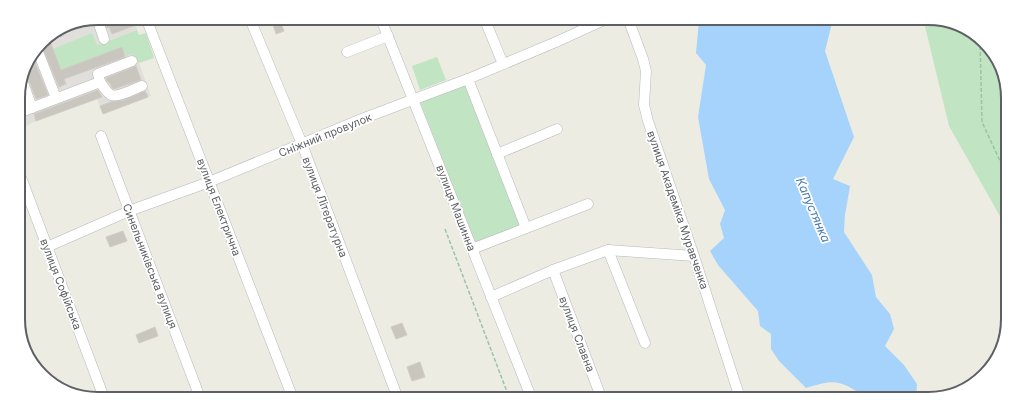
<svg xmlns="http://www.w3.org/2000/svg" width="1026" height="417" font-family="Inter,sans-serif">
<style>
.industrial{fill:#e1dfdb}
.green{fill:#c1e4c2}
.water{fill:#a6d3fb}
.building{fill:#c9c6c0;stroke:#d2cdc2}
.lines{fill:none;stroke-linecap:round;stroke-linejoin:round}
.minor-casing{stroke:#b6b9bd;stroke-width:11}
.path{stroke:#9bc4a8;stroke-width:1.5;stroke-dasharray:4 2;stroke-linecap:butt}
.minor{stroke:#fff;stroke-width:10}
.labels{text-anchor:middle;stroke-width:3.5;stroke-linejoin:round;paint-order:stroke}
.street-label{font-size:11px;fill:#5c5f63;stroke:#fff}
.water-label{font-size:12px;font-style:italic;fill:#4679b4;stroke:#fff}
.rim{fill:none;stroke:#5c5f63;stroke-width:2}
</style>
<rect width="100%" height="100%" fill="#edece3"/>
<path class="industrial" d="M98,18H134L137,30L96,45L92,33L54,50L122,47L132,54L139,63L151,96L103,114L97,99L36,121L18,130V93L26,63L45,38L68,24Z"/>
<g class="green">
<path d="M924,22H954L988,46L1007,88L1005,225L949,126Z"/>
<path d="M137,30L139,35L146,33L154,58L139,63L132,54L125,56L122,48L61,70L53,49L92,33L97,45Z"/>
<path d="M437,57L446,80L420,90L412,66Z"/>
<path d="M468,83L522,227L476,245L420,102Z"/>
</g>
<path class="water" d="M699,21L831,22L832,23L825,51L854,137L833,179L850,186L845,215L844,232L872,275L876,297L890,314L894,329L885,346L904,365L917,384L916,399L857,398L856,391C835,378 828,382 806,388L779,361L771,349V334L760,326L758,311L718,265L710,251L724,238L720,224L725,210L709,179L698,117L706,65L696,53Z"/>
<g class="building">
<path d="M104,18H134L136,25L112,34L109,27L107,28Z"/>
<path d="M280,21L284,31L276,34L273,24Z"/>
<path d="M48,36L61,70L122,47L125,57L64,79L66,84L59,87L41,44Z"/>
<path d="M32,55L48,95L36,99L28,78L23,74L26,63Z"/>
<path d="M136,66L141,80L114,89L112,88L110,83H109L106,79V78Z"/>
<path d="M98,90L102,97L36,121L34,114Z"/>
<path d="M145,91L148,97L103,114L100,106L111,102L124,100Z"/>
<path d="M123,231L127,241L110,247L106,237Z"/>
<path d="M402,323L407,335L396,339L391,327Z"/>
<path d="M155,327L158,336L139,343L136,335Z"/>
<path d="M420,362L425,377L412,381L407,367Z"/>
</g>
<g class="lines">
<defs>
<g id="minor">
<path d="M97,18L104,39"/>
<path d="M146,18L292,396"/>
<path d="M250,19L302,144L397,396"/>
<path d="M381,19L531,397"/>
<path d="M485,20L503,64"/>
<path d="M629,21L643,59L646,71L644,105L648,121L694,256L740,398"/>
<path d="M61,28V31"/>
<path d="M37,49L56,98"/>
<path d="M347,52L388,36"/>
<path d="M468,79L526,228"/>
<path d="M22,80L32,108"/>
<path d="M100,82L98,74L132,61"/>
<path d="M18,113L100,82C103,86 106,92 111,95C118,98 136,88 142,86"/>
<path d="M101,136L199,395"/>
<path d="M497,154L557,129"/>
<path d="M19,172L103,395"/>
<path d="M47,247L129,211L209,182L359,120L468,79L556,42L602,21"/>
<path d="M472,249L588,204"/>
<path d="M608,250L645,343"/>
<path d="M553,270L601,397"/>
<path d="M491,297L553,270L608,250L694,256"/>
</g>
</defs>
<use href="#minor" class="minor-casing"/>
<g class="path">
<path d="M980,40L982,122L1006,174"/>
<path d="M445,229L509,397"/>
</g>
<use href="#minor" class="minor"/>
</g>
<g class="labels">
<g class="street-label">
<text transform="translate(325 135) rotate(-22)" y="4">Сніжний провулок</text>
<text transform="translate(219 207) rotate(69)" y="4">вулиця Електрична</text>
<text transform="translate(325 207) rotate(69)" y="4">вулиця Літературна</text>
<text transform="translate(456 208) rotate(69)" y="4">вулиця Машинна</text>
<text transform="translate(678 210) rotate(71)" y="4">вулиця Академіка Муравченка</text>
<text transform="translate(150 266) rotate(69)" y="4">Синельниківська вулиця</text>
<text transform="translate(61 284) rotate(69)" y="4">вулиця Софійська</text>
<text transform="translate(577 334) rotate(69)" y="4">вулиця Славна</text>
</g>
<g class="water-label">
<text transform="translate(813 210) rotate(67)" y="4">Капустянка</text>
</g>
</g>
<path d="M0 0H1026V417H0ZM98 25H928A73 73 0 0 1 1001 98V319A73 73 0 0 1 928 392H98A73 73 0 0 1 25 319V98A73 73 0 0 1 98 25Z" fill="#fff" fill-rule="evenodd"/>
<path class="rim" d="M98 25H928A73 73 0 0 1 1001 98V319A73 73 0 0 1 928 392H98A73 73 0 0 1 25 319V98A73 73 0 0 1 98 25Z"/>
</svg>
